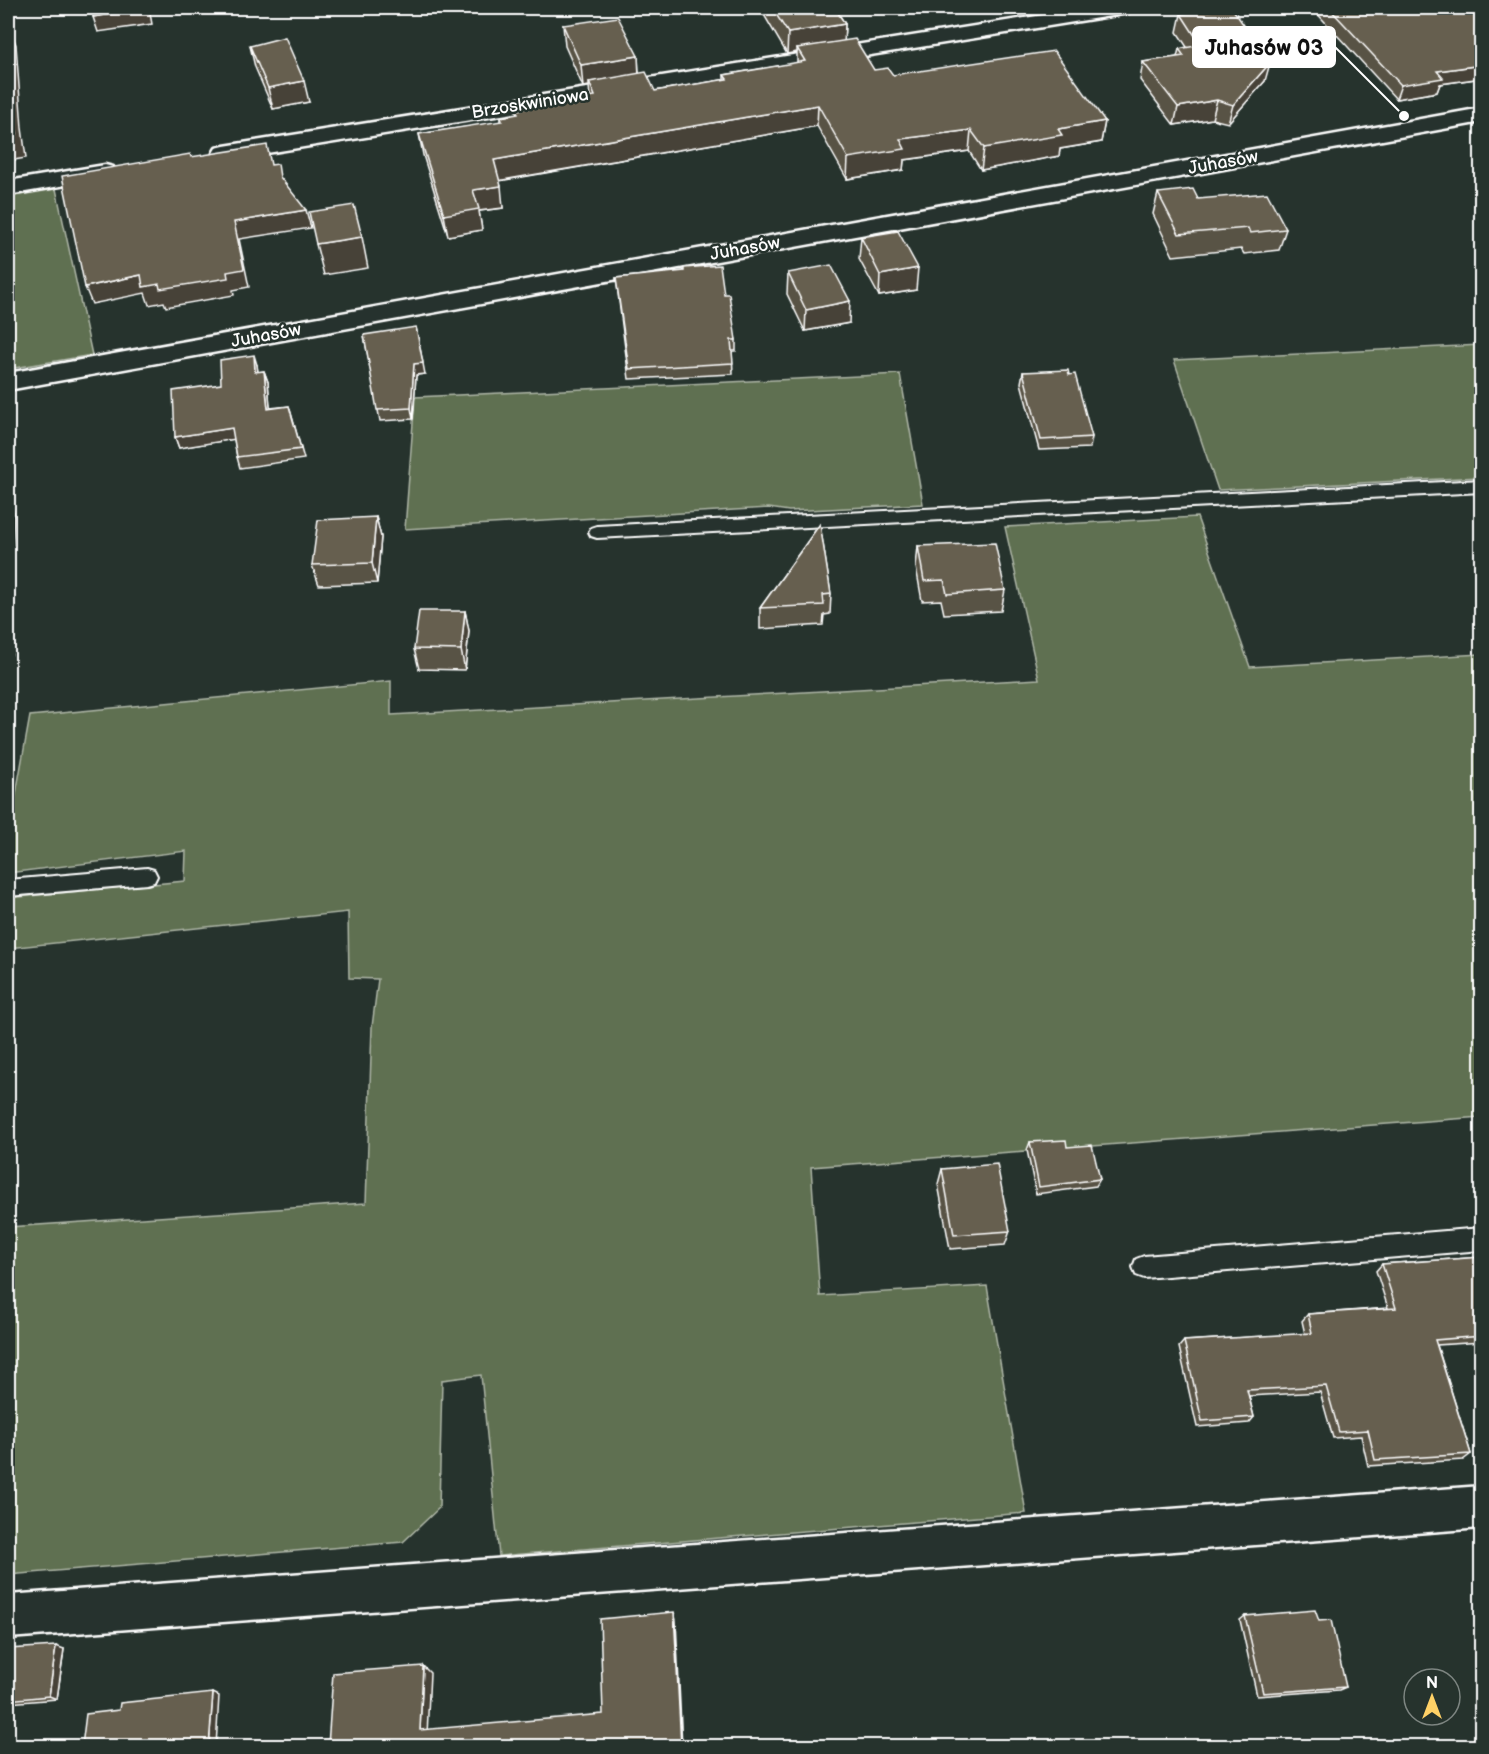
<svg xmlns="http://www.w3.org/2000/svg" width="1489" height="1754" font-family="'Balsamiq Sans',sans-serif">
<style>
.green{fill:#5f6f51;stroke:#afb7a8;stroke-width:1.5}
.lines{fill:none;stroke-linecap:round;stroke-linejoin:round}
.service-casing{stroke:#fff;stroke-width:4}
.minor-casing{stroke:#fff;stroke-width:5}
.tertiary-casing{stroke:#fff;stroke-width:5}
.service{fill:#26332d;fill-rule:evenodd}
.minor{fill:#26332d;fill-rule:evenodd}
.tertiary{fill:#26332d;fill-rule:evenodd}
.wall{fill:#585244;stroke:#fff;stroke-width:1.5}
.shaded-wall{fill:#474237;stroke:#fff;stroke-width:1.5}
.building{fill:#665f4f;stroke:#fff;stroke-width:1.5}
.labels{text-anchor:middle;stroke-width:5;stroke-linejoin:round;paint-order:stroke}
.far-street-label{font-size:18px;fill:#fff;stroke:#26332d}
.leader{fill:none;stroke:#fff;stroke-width:2}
.callout-dot{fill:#fff;stroke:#26332d;stroke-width:2}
.callout{fill:#fff;stroke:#fff;stroke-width:2}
.callout-label{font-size:22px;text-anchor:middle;font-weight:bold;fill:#111}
</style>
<rect width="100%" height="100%" fill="#26332d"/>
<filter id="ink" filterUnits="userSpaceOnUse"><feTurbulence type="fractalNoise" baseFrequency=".0167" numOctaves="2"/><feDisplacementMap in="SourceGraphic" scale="12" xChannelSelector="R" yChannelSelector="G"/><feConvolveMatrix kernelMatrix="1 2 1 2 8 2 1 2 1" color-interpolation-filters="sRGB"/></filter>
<g filter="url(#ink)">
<g class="green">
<path d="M56,189L92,355L8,369V197Z"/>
<path d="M1481,345V477L1218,490L1174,360Z"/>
<path d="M900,374L923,504L789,511L769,508L405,529L415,397Z"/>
<path d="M1197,517L1250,667L1481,654V1117L811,1167L820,1296L987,1286L1026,1513L499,1556L481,1375L442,1380L439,1508L403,1542L8,1575V1227L366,1203L372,1027L378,979L349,978L348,912L8,948V898L185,881L186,851L8,873V838L30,716L391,681V715L1039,679L1005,527Z"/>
</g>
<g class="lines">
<defs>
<g id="service">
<path d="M1482,480V492L597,538L591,536L589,532L591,528L597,526Z"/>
<path d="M147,868L154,870L157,876L154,882L147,884L8,896V880Z"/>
<path d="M1482,1228V1250L1144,1278L1136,1275L1133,1267L1136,1259L1144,1256Z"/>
</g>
<g id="minor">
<path d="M1087,8H1133L1130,12L1123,14L224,160L216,158L213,153L216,148L224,146Z"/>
<path d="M105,165L113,167L117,172L113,177L8,195V181Z"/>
<path d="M1482,1486V1528L8,1638V1595Z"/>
</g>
<path id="tertiary" d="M1482,108V122L8,390V373Z"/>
</defs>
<use href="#service" class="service-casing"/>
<use href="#minor" class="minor-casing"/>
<use href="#tertiary" class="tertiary-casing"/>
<use href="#service" class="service"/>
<use href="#minor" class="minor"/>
<use href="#tertiary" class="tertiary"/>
</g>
<g class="wall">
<path d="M760,8H835L845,24L844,41L874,70L893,75L1105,121L1101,142L1060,149L1059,156L981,170L969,151L904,160L903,170L847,179L817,126L499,181L503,208L479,211L482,230L448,236L423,155L419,134L501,122V117L517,114L516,110L590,97L589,86L583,87L565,46L563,25L638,56L639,74L655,91L724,80V75L797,63V52L787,54Z"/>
<path d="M1312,8H1482V78L1440,84L1437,92L1396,99Z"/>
<path d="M1181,14L1265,81L1228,123L1212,119L1174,125L1140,80L1143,62L1177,57L1179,49L1187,47L1177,32Z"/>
<path d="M250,46L309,102L273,109L255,67Z"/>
<path d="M1158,193L1198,199L1286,229L1279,250L1244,254L1241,249L1173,256L1153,214Z"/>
<path d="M861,237L916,290L879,296L859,259Z"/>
<path d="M684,271L724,294L736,340V351H732L733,374L629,379L616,278Z"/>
<path d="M788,273L849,323L805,331L787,294Z"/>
<path d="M364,335L425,374L416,375L413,419L380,421Z"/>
<path d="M257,365L258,372L264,371L268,382L270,408L289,406L304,459L240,468L237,457L234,439L179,448L175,437L221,384Z"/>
<path d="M1023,372L1069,375L1092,437L1090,448L1039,450L1021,383Z"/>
<path d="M376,517L381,537L377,583L319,585L312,565Z"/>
<path d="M820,524L831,594L830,614L824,615L823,625L760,629V608Z"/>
<path d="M918,546L1005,590L1001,611L944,614L941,600L922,601L916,567Z"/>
<path d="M465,611L469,631L465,670L419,669L414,649Z"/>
<path d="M1030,1142L1067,1147L1100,1179L1096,1186L1036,1194L1027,1150Z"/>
<path d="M942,1169L1010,1231L1005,1245L950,1249L938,1184Z"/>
<path d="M1482,1257V1342L1437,1345L1471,1454L1463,1460L1368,1466L1361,1436L1333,1438L1320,1392L1249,1396L1254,1417L1249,1423L1197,1427L1179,1347L1184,1341L1305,1334L1302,1321L1308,1314L1388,1308L1376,1271L1382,1264Z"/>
<path d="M1245,1616L1319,1621L1346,1687L1339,1690L1257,1696L1240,1620Z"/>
<path d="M8,1649H64L57,1699L8,1703Z"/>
</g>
<g class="shaded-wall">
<path d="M149,8L152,24L98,32L93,17Z"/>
<path d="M8,22L16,45L22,128L26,158L8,161V136L12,105Z"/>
<path d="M845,24L844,45L797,48V52L787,54L788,33Z"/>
<path d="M638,56L639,77L589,82V86L583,87L581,65Z"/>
<path d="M1270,63L1265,81L1228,123L1233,105Z"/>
<path d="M1482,65V78L1440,84L1437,92L1396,99L1401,85L1437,71Z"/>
<path d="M304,81L309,102L273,109L268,88Z"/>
<path d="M1217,100L1212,119L1174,125L1178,107Z"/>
<path d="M818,105L817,126L497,181L494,160Z"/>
<path d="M1105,121L1101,142L1060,149L1059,156L981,170L984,148L1058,129Z"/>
<path d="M971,130L969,151L904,160L903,170L847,179L848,158L900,139Z"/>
<path d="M501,186L503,208L479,211L482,230L448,236L444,215L473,190Z"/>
<path d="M306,210L311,228L239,239L249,287L233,290L234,295L166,307L164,302L149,305L145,293L92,304L85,287L141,275L227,272L234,222Z"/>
<path d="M362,237L368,268L324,275L316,244Z"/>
<path d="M918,268L916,290L879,296L880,275Z"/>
<path d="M850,301L849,323L805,331L806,310Z"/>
<path d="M416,327L425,374L416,375L413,419L411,408Z"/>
<path d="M254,355L257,365L259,383L255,372Z"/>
<path d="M264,371L268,382L271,419L268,409Z"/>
<path d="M232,428L236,439L179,448L175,437Z"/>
<path d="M9,501L14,512L9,609L12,614L11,655L8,656V530Z"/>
<path d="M376,517L381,537L377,583L372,563Z"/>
<path d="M465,611L469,631L465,670L461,650Z"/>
<path d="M674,1612L676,1620L682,1746H681Z"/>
<path d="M56,1646L64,1649L57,1699L49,1696Z"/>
<path d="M423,1666L430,1673L427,1735L420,1730Z"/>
<path d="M213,1693L219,1696L216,1746H209Z"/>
</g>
<g class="building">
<path d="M92,8H147V9L93,17Z"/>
<path d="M772,8H835L845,24L788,33Z"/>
<path d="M1232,8L1270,63L1233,105L1217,100L1178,107L1143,62L1184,56L1179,49L1201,45L1181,14Z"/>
<path d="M1329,8H1482V65L1437,71L1443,78L1401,85Z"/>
<path d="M618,17L638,56L581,65L563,25Z"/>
<path d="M8,23L12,105L17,134L8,136Z"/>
<path d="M285,37L304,81L268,88L250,46Z"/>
<path d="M855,39L874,70L888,68L893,75L1054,51L1105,121L1058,129L1062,135L984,148L971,130L900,139L905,149L848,158L818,105L494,160L501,186L473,190L479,209L444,215L419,134L502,121L501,117L518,114L516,110L595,96L589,82L646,72L655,91L727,79L724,75L805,61L797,48Z"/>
<path d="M267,145L271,165L278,164L280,177L306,210L234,222L244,269L227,272L228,278L160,289L159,284L143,287L141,275L85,287L62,176L190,154L191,157Z"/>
<path d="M1193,189L1198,199L1267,193L1286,229L1250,233L1248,228L1179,234L1158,193Z"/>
<path d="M354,205L362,237L316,244L309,212Z"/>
<path d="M898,231L918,268L880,275L861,237Z"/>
<path d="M720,265L724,294H729L736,340H731L733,363L629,369L616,278L684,271V268Z"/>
<path d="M831,265L850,301L806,310L788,273Z"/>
<path d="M416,327L423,363L414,364L411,408L377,410L364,335Z"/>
<path d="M254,355L255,372L264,371L268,409L289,406L301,449L237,457L232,428L175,437L173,391L221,384L220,360Z"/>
<path d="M1068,370L1069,375L1075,374L1092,437L1041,440L1023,372Z"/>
<path d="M9,501L8,530V502Z"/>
<path d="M376,517L372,563L312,565L318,520Z"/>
<path d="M820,524L831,594L823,595L824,605L760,608Z"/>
<path d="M995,543L1005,590L947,594L944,580L924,581L918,546Z"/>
<path d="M419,611H465L461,650L414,649Z"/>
<path d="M1066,1140L1067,1147L1092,1145L1100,1179L1039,1187L1030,1142Z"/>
<path d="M997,1164L1010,1231L954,1235L942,1169Z"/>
<path d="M1482,1257V1336L1435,1340L1471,1454L1375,1460L1368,1430L1339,1432L1326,1386L1247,1390L1254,1417L1202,1421L1184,1341L1312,1333L1308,1314L1396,1308L1382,1264Z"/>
<path d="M1315,1610L1319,1621L1331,1620L1346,1687L1263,1693L1245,1616Z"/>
<path d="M674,1612L681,1746H328L333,1673L423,1666L420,1730L603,1714L600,1619Z"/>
<path d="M56,1646L49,1696L8,1700V1649Z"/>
<path d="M213,1693L209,1746H82L86,1714L119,1710L120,1703Z"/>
</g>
</g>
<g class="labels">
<g class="far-street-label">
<text transform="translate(530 103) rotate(-9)" y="6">Brzoskwiniowa</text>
<text transform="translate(1223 162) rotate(-10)" y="6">Juhasów</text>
<text transform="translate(745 248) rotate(-10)" y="6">Juhasów</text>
<text transform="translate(266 335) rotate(-10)" y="6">Juhasów</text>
</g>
</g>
<path class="leader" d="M1404 116L1335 47"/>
<circle class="callout-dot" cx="1404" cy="116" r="6"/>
<rect class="callout" x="1193" y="27" width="142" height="40" rx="6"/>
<g class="callout-label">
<text x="1264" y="55">Juhasów 03</text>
</g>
<rect width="1489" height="1754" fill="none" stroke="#26332d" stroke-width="30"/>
<rect x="15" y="15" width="1459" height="1724" fill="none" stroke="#fff" stroke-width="2" filter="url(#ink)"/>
<g transform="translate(1432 1697)"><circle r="28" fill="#26332d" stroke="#7d8581" stroke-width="1.5"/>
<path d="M0-4.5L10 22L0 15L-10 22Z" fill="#ffd166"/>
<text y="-9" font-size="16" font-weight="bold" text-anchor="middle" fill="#ffffff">N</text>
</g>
</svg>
